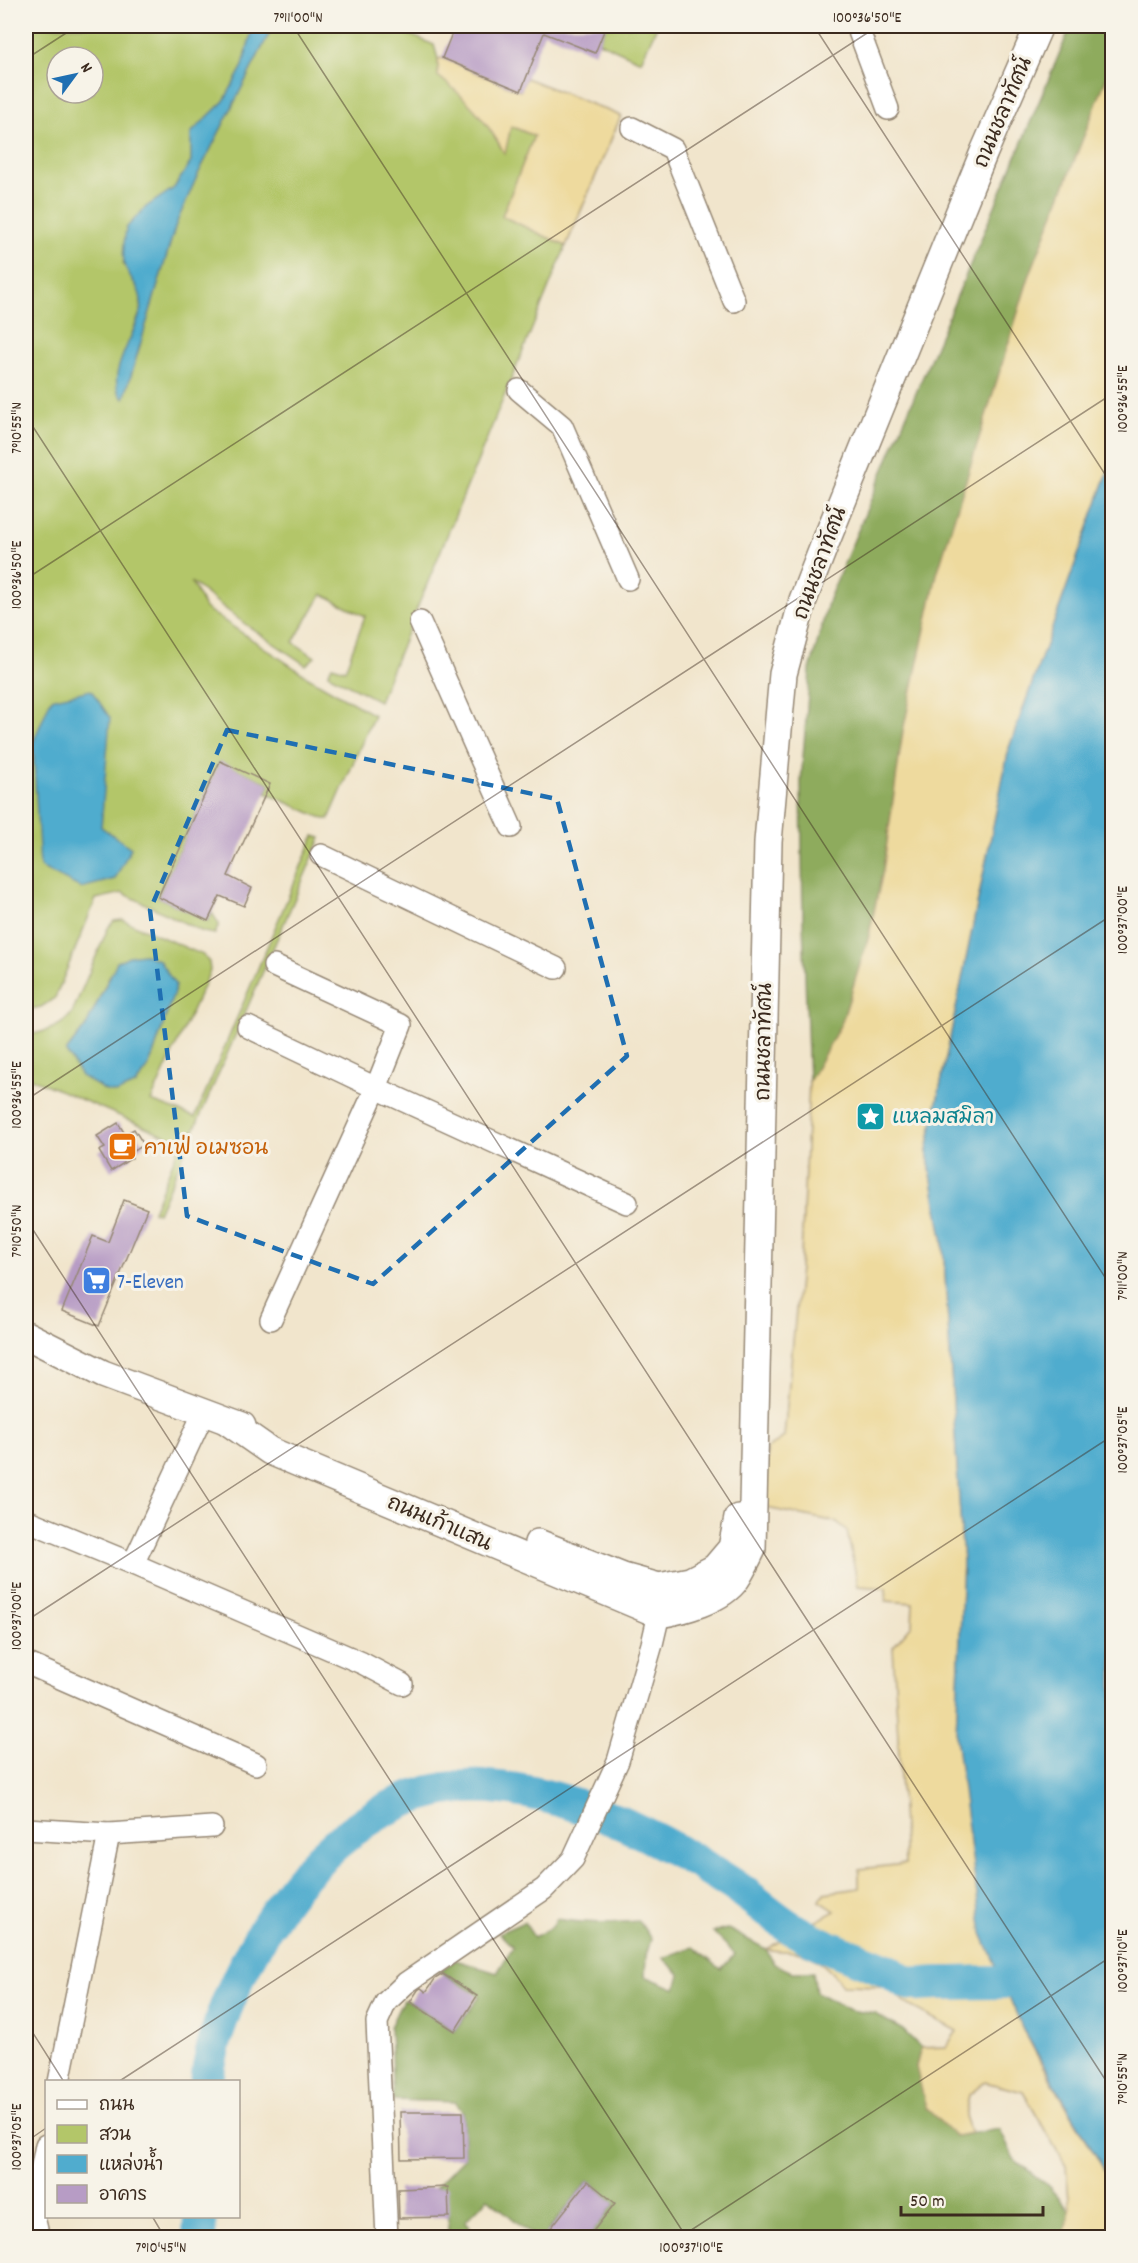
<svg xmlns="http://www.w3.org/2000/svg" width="1138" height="2263" font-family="Dekko,'Playpen Sans Thai',sans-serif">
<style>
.green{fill:#b3c669;stroke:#777844;stroke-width:1.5;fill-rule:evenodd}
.forest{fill:#8eab5d;stroke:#646a3e;stroke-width:1.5}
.sand{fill:#eeda9e;stroke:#94825e;stroke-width:1.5}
.water{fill:#50acce;stroke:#466b76;stroke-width:1.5}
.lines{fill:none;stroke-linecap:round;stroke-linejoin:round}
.river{stroke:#50acce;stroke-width:34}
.building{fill:#b79cc5}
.minor-casing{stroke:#968875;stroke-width:24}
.major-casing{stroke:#968875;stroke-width:30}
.minor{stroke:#fff;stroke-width:21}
.major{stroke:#fff;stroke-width:27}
.marked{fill:none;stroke:#1f6fb2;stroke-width:4.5;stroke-dasharray:12 8;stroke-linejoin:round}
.ticks{fill:none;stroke:#3b2a1e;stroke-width:1.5;stroke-opacity:0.45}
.labels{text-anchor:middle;stroke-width:6;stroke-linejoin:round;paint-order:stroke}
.street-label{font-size:21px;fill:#3b2a1e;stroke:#f7f3e8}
.culture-label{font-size:21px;fill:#0d838f;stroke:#f7f3e8;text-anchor:start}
.food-label{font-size:21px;fill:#c56008;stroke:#f7f3e8;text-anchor:start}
.shop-label{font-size:21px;fill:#366cbe;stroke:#f7f3e8;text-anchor:start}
.neatline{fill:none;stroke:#3b2a1e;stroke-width:2}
.ticks-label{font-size:15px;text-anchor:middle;fill:#3b2a1e}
</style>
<rect width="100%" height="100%" fill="#f7f3e8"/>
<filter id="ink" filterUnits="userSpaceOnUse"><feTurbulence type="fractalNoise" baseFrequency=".0167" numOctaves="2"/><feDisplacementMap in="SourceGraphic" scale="12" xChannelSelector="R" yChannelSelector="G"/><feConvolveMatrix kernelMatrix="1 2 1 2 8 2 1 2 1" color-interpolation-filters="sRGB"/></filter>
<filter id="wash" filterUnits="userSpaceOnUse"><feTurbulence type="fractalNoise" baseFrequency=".008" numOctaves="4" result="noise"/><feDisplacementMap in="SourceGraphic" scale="24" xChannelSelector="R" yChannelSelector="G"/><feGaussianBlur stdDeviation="1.35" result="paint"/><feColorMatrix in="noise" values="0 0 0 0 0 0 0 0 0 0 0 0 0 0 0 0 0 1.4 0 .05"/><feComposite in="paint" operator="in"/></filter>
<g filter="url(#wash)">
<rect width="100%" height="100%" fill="#f1e5cc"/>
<g class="green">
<path d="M26,26H253L243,66L224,101L191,133V162L174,188L146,207L123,263L141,293L140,313L121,362L124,399L176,224L198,174L273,26H390L434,45L438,59V76C469,99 486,119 504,153L511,126L534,136L502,216L566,246L379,701L328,674L332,666L345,670L365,616L322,594L293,642L315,657L306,665L245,624L191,582L205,608L308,677L374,715L329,819H324L266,793L270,784L220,762L158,897L208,921L212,913L219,924L215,934L203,932L123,893L96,899L55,998L41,1007L26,1010ZM57,57H93V93H57ZM104,780L101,827L131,848L81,888Z"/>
<path d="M606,26H657L641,61L599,42Z"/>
<path d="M314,836L321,838L158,1213L153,1211L181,1142L26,1076V1036C44,1031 60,1029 72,1013L108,928L114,921L123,920L203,955L209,962L210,971L151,1101L195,1117ZM110,975L176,986L153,1055L146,1071L135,1085L66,1052L86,1026Z"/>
</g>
<g class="forest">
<path d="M1071,26H1112V64L1029,277L937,574L903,731L883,870L868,939L842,1022L809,1082L803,923L801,782L810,670L829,599Z"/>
<path d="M557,1919C585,1924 611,1923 639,1921L651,1939L646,1956L645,1976L676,1989L680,1974L663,1958L693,1947L721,1969L735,1954L713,1932L728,1929L766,1949L774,1964L792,1972H813L816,1992L850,2010L875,2014L903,2030L921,2048L916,2067L955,2136L1000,2129L1014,2159L1048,2186L1070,2211L1063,2237H588L615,2203L588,2181L543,2237H535L488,2198L465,2221L476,2237H447L449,2217L435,2188L464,2158L463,2112L455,2102L393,2100L390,2027L403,2000L410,2002L455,2031L480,1996L439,1971L456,1960L497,1973L513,1947L499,1933L524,1922L534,1937L551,1928Z"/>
</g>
<g class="sand">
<path d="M442,58L520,91L526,78L621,116L566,246L502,216L534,136L511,126L505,154C486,120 469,100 438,76V59Z"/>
<path d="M1112,64V461L1009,748L927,1151L943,1243L963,1562L956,1737L1003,1982L1023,2029L1043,2067L1108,2176L1112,2189V2237H1063L1070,2211L1066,2166L1023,2092L985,2082L969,2095L965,2116L971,2133L955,2136L926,2108L916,2067L921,2048L946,2047L957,2031L910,2006L887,1986L843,1985C831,1972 822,1960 805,1954C793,1950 779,1952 766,1949L835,1911L820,1901L824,1893L859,1888V1869L905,1864L893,1647L912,1625L913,1603L886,1601V1588L858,1586L847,1531L837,1522L766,1508L767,1449L784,1437L801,1257L809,1082L842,1022L868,939L883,870L903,731L937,574L1029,277Z"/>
</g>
<g class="water">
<path d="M253,26H273L198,174L176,224L124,399C102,380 135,336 140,313C146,286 126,280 124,261C122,251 125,239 126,228L146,207L174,188L191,162V133L224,101L243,66Z"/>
<path d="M1112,461V2189L1108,2176L1023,2029L982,1933L956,1737L963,1562L943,1243L927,1151L1009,748Z"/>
<path d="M91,690L110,718L101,827L131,848L115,879L81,888L40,867L33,743L51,699Z"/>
<path d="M143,954L159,960L176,986L153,1055L146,1071L135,1085L116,1093L106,1091L81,1076L66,1052L86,1026L117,962L129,956Z"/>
</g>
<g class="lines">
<g class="river">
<path d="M207,2082C214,2013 260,1925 305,1874C341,1834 391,1798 445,1789C540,1774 655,1834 732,1884C755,1899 774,1919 798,1932C826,1948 856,1957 886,1970C894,1974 903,1982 912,1984C920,1985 930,1983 938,1983C960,1983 982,1982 1003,1982"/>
<path d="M199,2238L200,2216"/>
</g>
</g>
<g id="blocks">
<g class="building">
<path d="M455,26H606L595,53L544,33L521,91L442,58Z"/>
<path d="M220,761L270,784L228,876L252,888L244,906L220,896L208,921L158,897Z"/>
<path d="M118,1123L125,1134L134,1129L144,1145L129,1154L132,1158L111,1171L99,1151L105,1148L97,1136Z"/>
<path d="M124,1200L147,1209L99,1326L62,1311L93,1236L108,1242Z"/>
<path d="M443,1974L477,1996L455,2031L410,2002L418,1990L421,1988L426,1992L435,1979Z"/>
<path d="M400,2112H463L464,2158L401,2159Z"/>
<path d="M588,2181L615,2203L588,2238H543Z"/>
<path d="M448,2187L449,2217L399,2218L398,2189Z"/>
</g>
</g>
</g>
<g filter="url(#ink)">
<use href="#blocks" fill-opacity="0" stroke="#968875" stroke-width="1.5"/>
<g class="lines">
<defs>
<g id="minor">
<path d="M857,26L888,109"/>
<path d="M632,128L673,149L734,301"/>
<path d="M519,390L562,426L628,579"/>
<path d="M420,622L511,827"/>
<path d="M321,855L556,968"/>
<path d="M248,1027L376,1088L627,1203"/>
<path d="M271,1319L376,1088L401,1025L274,966"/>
<path d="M26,1520L133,1564L362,1663L402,1684"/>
<path d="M133,1564L204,1412"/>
<path d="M26,1663L256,1764"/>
<path d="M26,1829L109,1834L212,1827"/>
<path d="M59,2082L109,1834"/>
<path d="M39,2238L33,2213L46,2145"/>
<path d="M387,2238L377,2022L386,2002L406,1983L544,1889L573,1859L618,1761L652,1644L659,1614V1599"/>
</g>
<g id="major">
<path d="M26,1335L103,1374L242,1426"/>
<path d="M227,1421L270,1451L659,1614C682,1610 722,1600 736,1579C742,1570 747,1559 752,1549L768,842L783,674L803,600L824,546L984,152L1039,26"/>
<path d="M538,1543L623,1577L659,1587L690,1581L715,1568L732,1548L738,1518"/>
</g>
</defs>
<use href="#minor" class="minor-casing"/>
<use href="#major" class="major-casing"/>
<use href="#minor" class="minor"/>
<use href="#major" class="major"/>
</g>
</g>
<path class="marked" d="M227,730L557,799L627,1056L373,1284L187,1216L150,910Z"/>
<path class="ticks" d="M293,26L1112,1288M814,26L1112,485M26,59L77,26M26,416L1112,2090M26,579L878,26M26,1100L1112,394M26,1219L687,2238M26,1621L1112,915M26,2022L64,2082M118,2082L1112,1436M26,2142L46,2128M152,2216L165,2238M679,2238L1112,1956"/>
<defs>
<symbol id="sight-square" viewBox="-11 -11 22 22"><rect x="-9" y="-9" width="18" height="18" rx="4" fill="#0f9aa8" stroke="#f7f3e8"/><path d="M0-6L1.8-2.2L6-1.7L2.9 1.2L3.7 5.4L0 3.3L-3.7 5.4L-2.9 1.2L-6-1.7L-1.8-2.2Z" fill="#fff"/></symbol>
<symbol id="cafe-square" viewBox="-11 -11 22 22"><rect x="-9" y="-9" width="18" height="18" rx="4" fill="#e8710a" stroke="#f7f3e8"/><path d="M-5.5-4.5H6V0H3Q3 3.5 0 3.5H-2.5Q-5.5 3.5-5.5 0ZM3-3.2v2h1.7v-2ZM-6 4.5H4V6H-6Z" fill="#fff"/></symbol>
<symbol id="supermarket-square" viewBox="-11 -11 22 22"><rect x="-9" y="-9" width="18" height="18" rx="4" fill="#3f7fe0" stroke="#f7f3e8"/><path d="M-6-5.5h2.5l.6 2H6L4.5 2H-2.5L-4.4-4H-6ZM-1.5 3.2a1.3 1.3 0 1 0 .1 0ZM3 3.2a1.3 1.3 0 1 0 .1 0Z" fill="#fff"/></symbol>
</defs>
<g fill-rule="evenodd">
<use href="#sight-square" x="854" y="1100" width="33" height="33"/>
<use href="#cafe-square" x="106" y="1130" width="33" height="33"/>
<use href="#supermarket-square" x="80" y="1264" width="33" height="33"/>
</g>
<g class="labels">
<g class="street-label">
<text transform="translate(1002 112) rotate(-67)" y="7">ถนนชลาทัศน์</text>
<text transform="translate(819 563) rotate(-70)" y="7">ถนนชลาทัศน์</text>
<text transform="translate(763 1042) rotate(-89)" y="7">ถนนชลาทัศน์</text>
<text transform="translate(440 1522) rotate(23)" y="7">ถนนเก้าแสน</text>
</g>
<g class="culture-label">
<text x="892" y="1123">แหลมสมิลา</text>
</g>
<g class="food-label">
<text x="144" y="1154">คาเฟ่ อเมซอน</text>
</g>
<g class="shop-label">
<text x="117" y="1288">7-Eleven</text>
</g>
</g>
<rect width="1138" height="2263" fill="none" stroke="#f7f3e8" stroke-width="66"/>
<rect x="45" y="2080" width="195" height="138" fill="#f7f3e8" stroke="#aca397" stroke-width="1.5"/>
<rect x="57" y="2100" width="30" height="9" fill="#ffffff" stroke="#aca397" stroke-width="1.5"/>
<text x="99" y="2110" font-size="18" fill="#3b2a1e">ถนน</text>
<rect x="57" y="2125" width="30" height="18" fill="#b3c669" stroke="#aca397" stroke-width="1.5"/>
<text x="99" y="2140" font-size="18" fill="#3b2a1e">สวน</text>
<rect x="57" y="2155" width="30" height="18" fill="#50acce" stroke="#aca397" stroke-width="1.5"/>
<text x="99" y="2170" font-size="18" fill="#3b2a1e">แหล่งน้ำ</text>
<rect x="57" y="2185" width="30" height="18" fill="#b79cc5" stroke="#aca397" stroke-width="1.5"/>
<text x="99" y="2200" font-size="18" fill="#3b2a1e">อาคาร</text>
<g transform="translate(75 75) rotate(57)"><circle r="28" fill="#f7f3e8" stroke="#aca397" stroke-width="1.5"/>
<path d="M0-4.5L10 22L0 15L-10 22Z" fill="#1f6fb2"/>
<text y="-9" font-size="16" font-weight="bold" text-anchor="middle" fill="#3b2a1e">N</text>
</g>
<path d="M901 2206v9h142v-9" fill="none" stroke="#3b2a1e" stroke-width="3"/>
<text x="910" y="2206" font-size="18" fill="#3b2a1e" stroke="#f7f3e8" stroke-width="4.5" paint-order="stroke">50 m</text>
<rect x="33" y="33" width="1072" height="2197" class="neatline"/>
<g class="ticks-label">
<text x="298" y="22">7°11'00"N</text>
<text x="867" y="22">100°36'50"E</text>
<text transform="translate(1122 399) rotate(-90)" y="5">100°36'55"E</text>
<text transform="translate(16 428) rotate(-90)" y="5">7°10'55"N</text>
<text transform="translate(16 575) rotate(-90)" y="5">100°36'50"E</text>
<text transform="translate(1122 920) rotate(-90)" y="5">100°37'00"E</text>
<text transform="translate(16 1095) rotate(-90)" y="5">100°36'55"E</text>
<text transform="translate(16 1231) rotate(-90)" y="5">7°10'50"N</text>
<text transform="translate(1122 1276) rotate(-90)" y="5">7°11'00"N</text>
<text transform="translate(1122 1440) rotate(-90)" y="5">100°37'05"E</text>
<text transform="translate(16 1616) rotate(-90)" y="5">100°37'00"E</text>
<text transform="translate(1122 1961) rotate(-90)" y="5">100°37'10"E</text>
<text transform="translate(1122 2079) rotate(-90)" y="5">7°10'55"N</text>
<text transform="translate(16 2137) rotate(-90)" y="5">100°37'05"E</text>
<text x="161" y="2252">7°10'45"N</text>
<text x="691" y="2252">100°37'10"E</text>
</g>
</svg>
